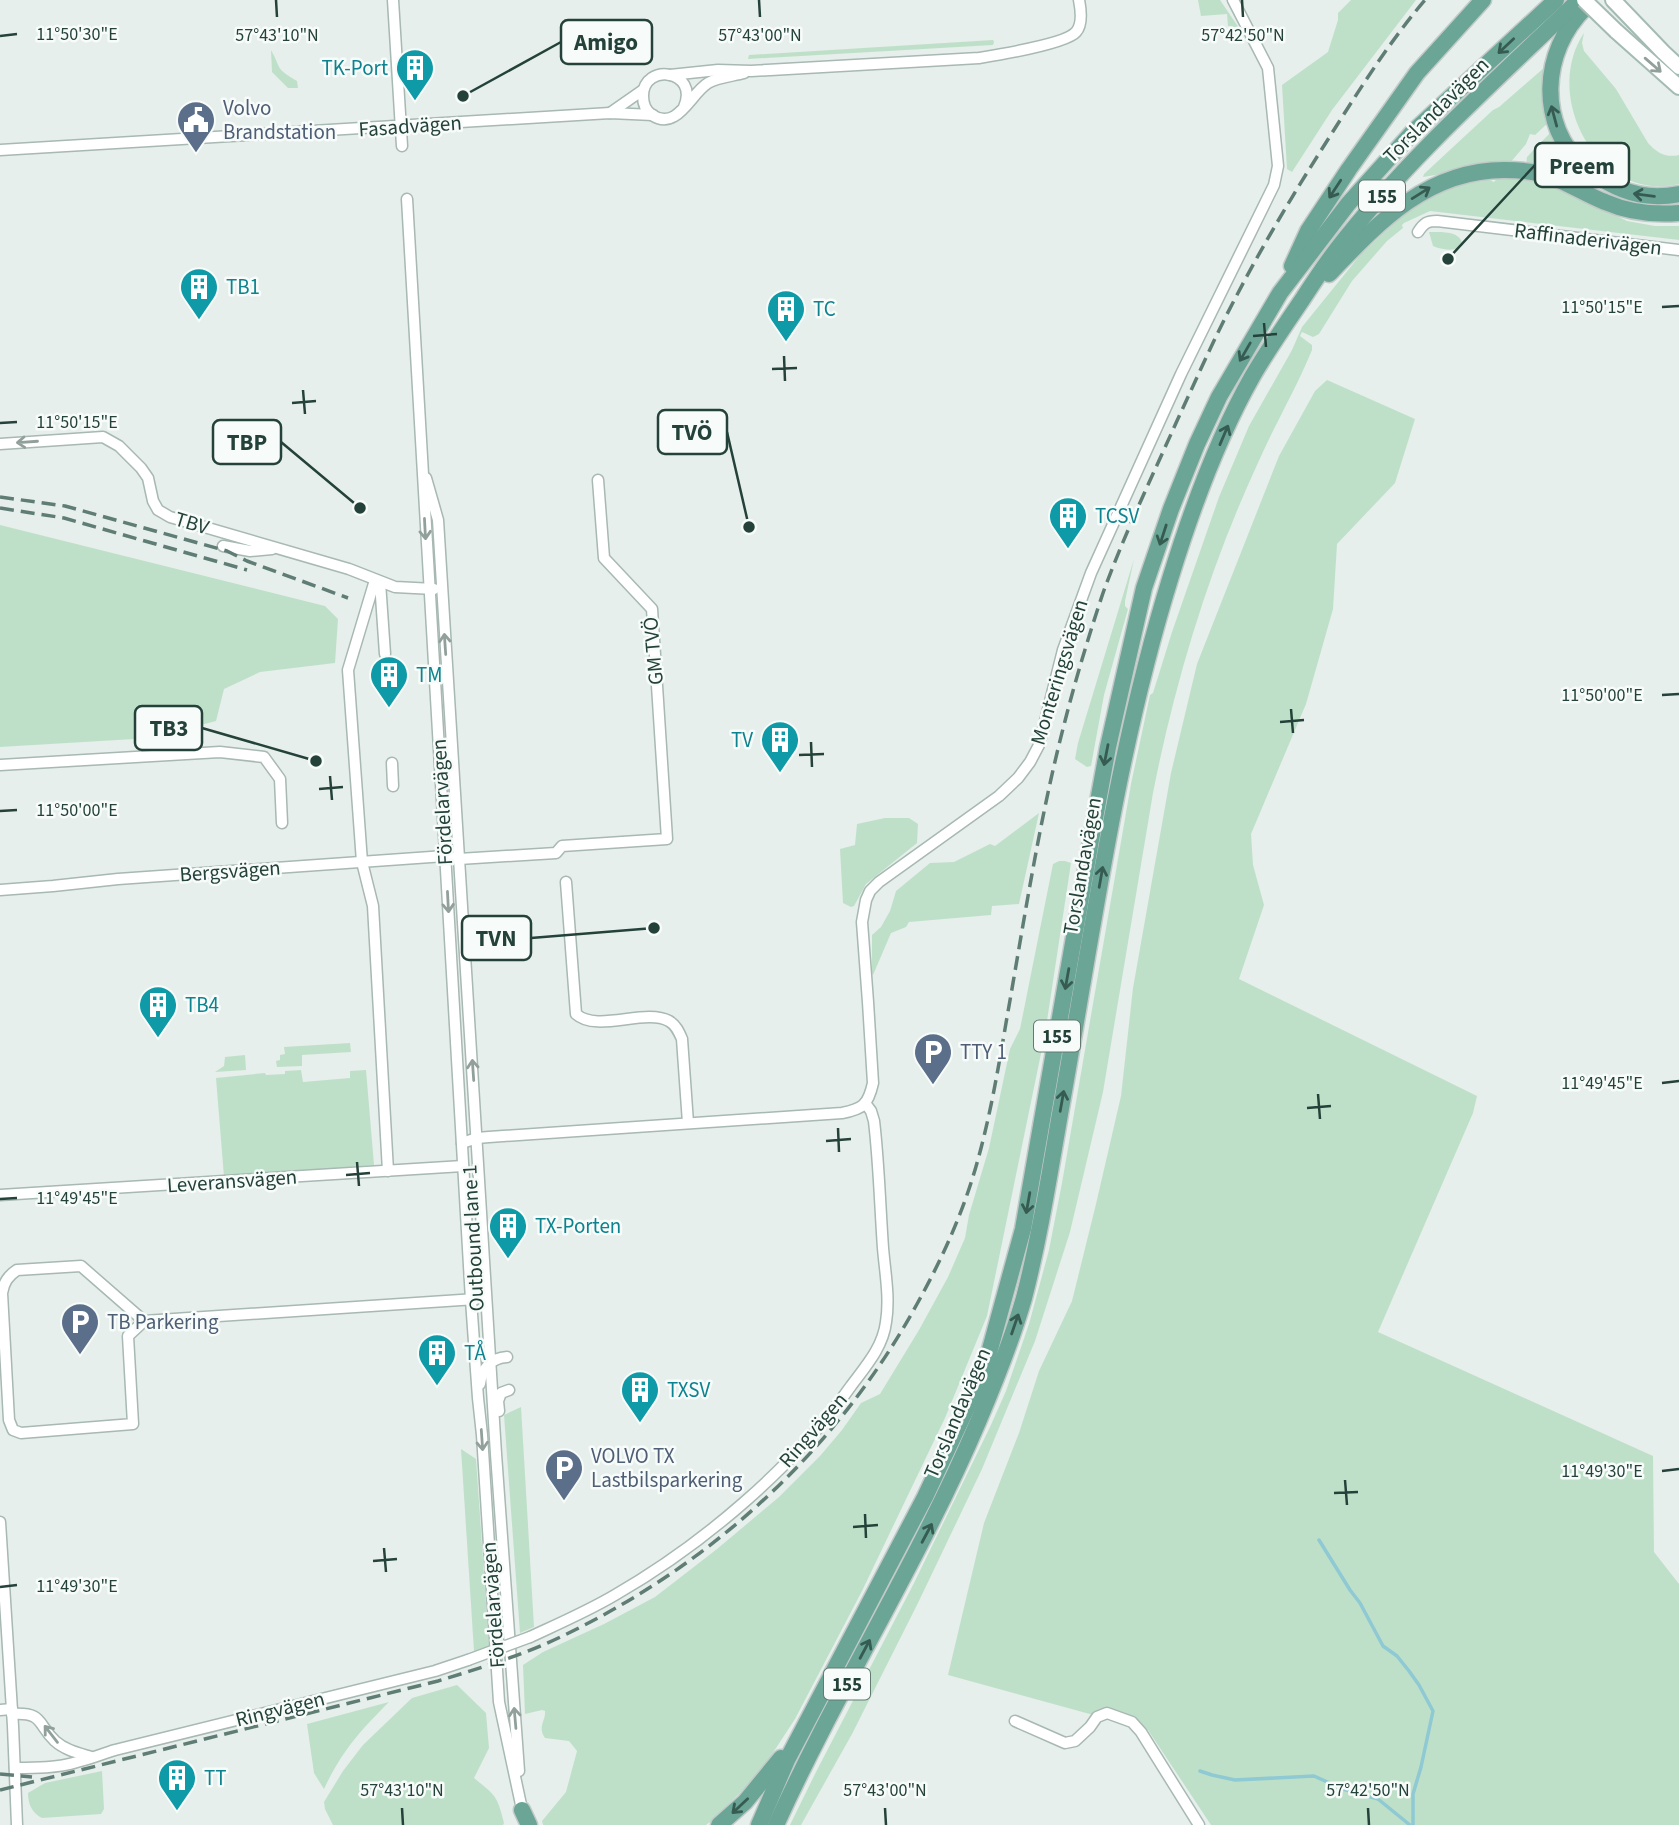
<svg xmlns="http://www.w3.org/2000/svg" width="1679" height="1825" font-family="'Source Sans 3',sans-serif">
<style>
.green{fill:#bfe0c8}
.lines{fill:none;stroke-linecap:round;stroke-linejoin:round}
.stream{stroke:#8ec9d4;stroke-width:3.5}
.street-casing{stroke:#a8b8b2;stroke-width:13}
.secondary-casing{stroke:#a4bbb3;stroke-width:18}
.primary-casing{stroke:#c2cac8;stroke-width:19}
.street{stroke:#fff;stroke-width:10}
.secondary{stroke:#fff;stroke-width:14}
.primary{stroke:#6aa596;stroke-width:16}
.rail{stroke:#5f7d75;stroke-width:3.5;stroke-dasharray:14 7;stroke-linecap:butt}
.street-bridge-casing{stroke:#a8b8b2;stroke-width:13;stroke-linecap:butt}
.secondary-bridge-casing{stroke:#a4bbb3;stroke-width:18;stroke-linecap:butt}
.street-bridge{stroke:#fff;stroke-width:10}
.secondary-bridge{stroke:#fff;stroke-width:14}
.oneway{stroke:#365b51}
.oneway2{stroke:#92a09c}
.ticks{fill:none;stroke:#24423a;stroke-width:2.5}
.labels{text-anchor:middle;stroke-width:5;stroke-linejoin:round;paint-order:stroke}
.shield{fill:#f7fbf9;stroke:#637a73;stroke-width:2}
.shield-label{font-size:19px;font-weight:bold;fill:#24423a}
.culture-label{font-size:21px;fill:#0d838f;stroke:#f7fbf9;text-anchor:start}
.service-label{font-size:21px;fill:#4e5e75;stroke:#f7fbf9;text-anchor:start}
.street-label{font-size:21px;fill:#24423a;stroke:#f7fbf9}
.ticks-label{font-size:18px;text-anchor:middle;fill:#24423a;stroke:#f7fbf9;stroke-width:5;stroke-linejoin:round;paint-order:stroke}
.leader{fill:none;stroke:#24423a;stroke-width:2.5}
.callout-dot{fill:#24423a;stroke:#f7fbf9;stroke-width:2.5}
.callout{fill:#f7fbf9;stroke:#24423a;stroke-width:2.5}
.callout-label{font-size:23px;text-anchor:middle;font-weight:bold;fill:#24423a}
</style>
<rect width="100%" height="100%" fill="#e6efeb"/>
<g class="green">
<path d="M1198,0H1220L1239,28L1228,26L1227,14L1201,16Z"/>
<path d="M1351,0H1416L1332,110L1292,172L1287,169L1282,85L1328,52L1338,20V13Z"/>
<path d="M1584,33L1582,43L1584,51L1616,89L1648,143C1657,153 1666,158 1679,155V184C1599,204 1541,97 1584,33Z"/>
<path d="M993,40L994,42L993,45L748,59L749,55Z"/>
<path d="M271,50C282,70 275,68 297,81L298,88H288L272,72Z"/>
<path d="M1545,67L1543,87L1549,122L1535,135L1530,134L1526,144L1510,163L1423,177L1424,174L1493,110L1499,107Z"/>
<path d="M1551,132L1587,179L1585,184L1526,166L1527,157Z"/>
<path d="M1499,176L1518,177L1548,182L1627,221L1655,226H1679V240L1430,211L1404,223L1402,225L1403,228L1387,241L1352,281L1319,334L1313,337L1302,332L1300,336L1312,345V350C1296,389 1274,426 1257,465C1209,569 1175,681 1153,793L1103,1092L1070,1232L1035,1341L982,1469L918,1603L852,1734L801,1825H790L816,1772L913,1585L990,1427L1006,1391L1029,1324L1049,1250L1062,1183L1131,784L1150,695L1153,693L1172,632L1219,497L1249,426L1292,350L1302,327L1361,254L1405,213L1408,208L1453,186L1488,179L1494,182Z"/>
<path d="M1429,232C1441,232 1460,230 1463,245C1455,252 1442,250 1433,246Z"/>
<path d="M1327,380L1415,419L1395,483L1337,544L1333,609L1306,704L1251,834L1253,865L1264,905L1239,979L1477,1096L1473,1113L1378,1332L1653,1456L1654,1552L1679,1584V1825H1211L1148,1730L948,1675L984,1523L1019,1433L1039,1371L1072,1301L1096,1204L1121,1096L1133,988L1171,773L1197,664L1279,456L1315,391Z"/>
<path d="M0,525L325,606L338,619L335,663L260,672L224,689L216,721L151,738L0,747Z"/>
<path d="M1134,559L1125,601V606L1128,609L1104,695L1091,766L1087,767L1075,759L1078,743Z"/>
<path d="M1039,813L1019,904L992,906L991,915L909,922L906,927L891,933L873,975L872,973V935L881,927L890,911L896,891L930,863L954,862L990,844L995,846Z"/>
<path d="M885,818H909L918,824L917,843L866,884L854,906L851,907L843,903L840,849L855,845L857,824Z"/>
<path d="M1059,861H1065L1071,863L1045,1034L987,1316L945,1418L862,1591L795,1719L759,1774L714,1819L706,1825H543L542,1821L566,1792L577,1751L569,1741L545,1738C537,1727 546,1721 545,1711L542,1710L525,1714L523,1665L543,1652L604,1624L655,1597L717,1549L779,1497L820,1456L842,1430L861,1403L880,1394L919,1330L948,1277L965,1238L969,1215L989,1148L1010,1049L1020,1029L1053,864Z"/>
<path d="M350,1043L351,1052L302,1055V1066L277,1067L276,1061L280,1060V1055L285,1054L284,1047Z"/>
<path d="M245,1055L246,1070L215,1072L224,1066L225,1057Z"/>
<path d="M301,1070L303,1082L350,1078V1071L366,1070L374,1165L224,1177L216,1078L265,1073L266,1075L285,1074V1071Z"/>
<path d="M521,1407L534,1627L520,1633L504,1415Z"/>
<path d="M461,1449L476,1459L489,1646L474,1651Z"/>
<path d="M457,1685L486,1713L489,1748L474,1778C496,1796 497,1795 504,1823L503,1825H333L325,1809L324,1802L343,1771L363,1745L412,1698Z"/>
<path d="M389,1702C359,1732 342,1751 324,1789L314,1773L307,1724Z"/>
<path d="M102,1771L104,1809L101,1814L42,1818C32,1813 28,1804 28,1793L45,1783Z"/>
</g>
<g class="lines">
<g class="stream">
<path d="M1319,1540L1350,1590L1360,1603L1383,1646L1397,1656L1409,1671L1419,1685L1433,1711L1421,1767L1413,1794V1825"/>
<path d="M1200,1771L1212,1775L1235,1780L1314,1776L1343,1789L1378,1799L1410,1825"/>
</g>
<defs>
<g id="street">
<path d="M393,0L402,146"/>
<path d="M670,75L718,70L751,71L979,58C997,55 1066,44 1076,32C1083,24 1081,10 1079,0"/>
<path d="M684,107C700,70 643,62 643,96C643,104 646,111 652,115C677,132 691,93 708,83C718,77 733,76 744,73"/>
<path d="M610,113L643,90"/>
<path d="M0,150L610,113L653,115"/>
<path d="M407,199L471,1300L478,1398L482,1435L499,1702L523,1814"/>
<path d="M1418,232C1424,223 1427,221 1437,221L1679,250"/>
<path d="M0,444L103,437L119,446L141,468L148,478L153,501L158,510L170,517L349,569L395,587L434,589"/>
<path d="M426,478L438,520L496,1454L519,1771"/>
<path d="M223,546L250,551L272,549"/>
<path d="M375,580L348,670L362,862L373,906L388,1171"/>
<path d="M380,582L385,654"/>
<path d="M392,763L393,786"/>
<path d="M0,765L220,752L264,757L280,779L282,823"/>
<path d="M566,882L576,1014C597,1033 645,1008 669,1021C676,1025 679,1032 682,1039L688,1123"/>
<path d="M0,890L53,886L118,879L445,856L459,859L556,853L562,846L667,839L652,609L604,558L598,480"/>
<path d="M462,1143L477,1138L489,1137L842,1113C863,1109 868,1105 873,1083L868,1002L862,922L866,900L870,891L879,882L999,796L1018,778L1030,762L1039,745L1063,650L1091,573L1181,374L1274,185L1278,166L1268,68L1233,0"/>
<path d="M0,1195L463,1166"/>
<path d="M144,1321L81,1266L17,1270C8,1276 4,1282 2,1293L9,1420L13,1430L21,1433L133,1424L128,1336L144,1321L476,1299"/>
<path d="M480,1384C482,1368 491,1358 507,1357"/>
<path d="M499,1411L498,1401L501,1393L509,1390"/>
<path d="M0,1522L13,1726L17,1825"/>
<path d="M530,1637C558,1624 588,1611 615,1595C702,1545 793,1468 851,1386C866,1366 883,1347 886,1322C890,1298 885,1272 883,1248C880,1206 879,1163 874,1121L871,1111L865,1103"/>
<path d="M0,1710L12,1709"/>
<path d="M12,1714C44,1712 37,1724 55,1741C65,1750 78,1753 91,1757"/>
<path d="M1015,1721L1065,1743L1075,1741L1090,1727L1097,1717L1107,1713L1132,1722L1141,1732L1199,1825"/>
<path d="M15,1768C36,1768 57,1768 77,1762C90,1759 102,1754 115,1750L435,1671L468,1660"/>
</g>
<g id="secondary">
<path d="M1613,0L1663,52L1679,67"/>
<path d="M1616,31L1679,87"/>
</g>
<g id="primary">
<path d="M1585,8C1541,51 1537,125 1584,167C1589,171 1596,175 1602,179C1626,194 1650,200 1679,194"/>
<path d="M1292,266L1308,231L1349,169L1417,73L1483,0"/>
<path d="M1329,274C1378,223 1427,170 1504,170C1520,170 1536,171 1552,177C1570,184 1587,195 1605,202C1628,212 1654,215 1679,213"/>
<path d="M522,1810L529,1825"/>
<path d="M719,1825L745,1802L781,1758"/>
<path d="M759,1825L787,1760L925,1497L984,1371L1023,1229L1091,840L1108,747L1122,685L1144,588L1171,509L1197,444L1219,397L1280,293L1348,204L1411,134L1556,0"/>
<path d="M776,1825C838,1688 919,1561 978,1422C995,1382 1012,1340 1024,1298C1041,1232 1051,1164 1063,1097C1094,922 1118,746 1171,576C1192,508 1217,439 1252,377C1267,351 1285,325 1302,300C1313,283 1324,266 1337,249C1408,158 1496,80 1579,0"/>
</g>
</defs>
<use href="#street" class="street-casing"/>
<use href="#secondary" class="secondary-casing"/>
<use href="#primary" class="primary-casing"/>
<use href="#street" class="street"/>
<use href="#secondary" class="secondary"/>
<use href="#primary" class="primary"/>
<g class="rail">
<path d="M0,497L65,506L227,551L247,561L348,598"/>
<path d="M0,508L64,518L247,570"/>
<path d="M0,1774L32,1777"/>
<path d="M0,1790L438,1681C477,1669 517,1657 554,1640C707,1569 836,1452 917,1304C942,1259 963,1213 977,1163C990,1117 998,1070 1006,1023C1024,922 1039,820 1065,721C1076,678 1089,635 1103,593C1124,535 1151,479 1176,423C1196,380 1215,336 1238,293C1263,245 1291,198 1320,152C1353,100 1385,47 1425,0"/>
</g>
<defs>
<path id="street-bridge" d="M468,1660L530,1637"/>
<path id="secondary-bridge" d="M1584,0L1616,31"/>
</defs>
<use href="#street-bridge" class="street-bridge-casing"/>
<use href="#secondary-bridge" class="secondary-bridge-casing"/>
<use href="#street-bridge" class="street-bridge"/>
<use href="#secondary-bridge" class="secondary-bridge"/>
</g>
<defs><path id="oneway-shaft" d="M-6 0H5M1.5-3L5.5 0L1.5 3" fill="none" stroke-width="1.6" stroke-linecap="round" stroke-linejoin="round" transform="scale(1.75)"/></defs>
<g class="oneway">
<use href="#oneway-shaft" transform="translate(1506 46) rotate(137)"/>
<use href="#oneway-shaft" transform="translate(1554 116) rotate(-105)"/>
<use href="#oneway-shaft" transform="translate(1335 189) rotate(123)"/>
<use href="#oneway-shaft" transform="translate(1421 193) rotate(-32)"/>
<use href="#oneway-shaft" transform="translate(1644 195) rotate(-173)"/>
<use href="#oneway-shaft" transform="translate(1245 352) rotate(120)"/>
<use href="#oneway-shaft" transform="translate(1224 435) rotate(-67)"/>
<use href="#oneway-shaft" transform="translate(1163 535) rotate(108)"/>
<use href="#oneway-shaft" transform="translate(1106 755) rotate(101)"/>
<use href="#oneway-shaft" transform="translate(1101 877) rotate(-80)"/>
<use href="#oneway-shaft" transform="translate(1067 979) rotate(100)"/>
<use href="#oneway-shaft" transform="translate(1062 1101) rotate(-80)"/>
<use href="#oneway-shaft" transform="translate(1028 1203) rotate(100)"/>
<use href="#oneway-shaft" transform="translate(1015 1324) rotate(-71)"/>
<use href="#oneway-shaft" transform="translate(927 1533) rotate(-62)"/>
<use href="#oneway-shaft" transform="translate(865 1649) rotate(-62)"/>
<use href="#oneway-shaft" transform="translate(740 1806) rotate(137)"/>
</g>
<g class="oneway2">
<use href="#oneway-shaft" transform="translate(1653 65) rotate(41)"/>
<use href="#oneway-shaft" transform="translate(27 442) rotate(176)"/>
<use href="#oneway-shaft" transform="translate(425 529) rotate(87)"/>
<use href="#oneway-shaft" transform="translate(445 644) rotate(-94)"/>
<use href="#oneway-shaft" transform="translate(448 902) rotate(87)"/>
<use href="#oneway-shaft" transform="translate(473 1070) rotate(-94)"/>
<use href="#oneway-shaft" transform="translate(482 1440) rotate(86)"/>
<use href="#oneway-shaft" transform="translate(515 1718) rotate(-95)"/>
<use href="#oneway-shaft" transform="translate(51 1734) rotate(-128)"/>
</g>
<path class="ticks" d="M276,0L277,17M759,0L760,17M1242,0L1243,17M0,36L17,34M1662,307L1679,306M1264,323L1266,347M1253,336L1277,334M784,356L785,381M772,369L797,368M303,390L305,414M292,403L316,401M0,423L17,422M1662,695L1679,694M1291,709L1293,733M1280,722L1304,720M811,742L812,767M799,755L824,754M330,776L332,800M319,789L343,787M0,811L17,810M1662,1083L1679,1081M1318,1094L1320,1119M1307,1108L1331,1106M838,1128L839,1152M826,1141L851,1139M357,1162L359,1186M346,1175L370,1173M0,1199L17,1198M1662,1471L1679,1469M1345,1480L1347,1505M1334,1493L1358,1492M865,1514L866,1538M853,1527L878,1525M384,1548L386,1572M373,1561L397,1559M0,1587L17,1585M402,1808L403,1825M885,1808L886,1825M1368,1808L1369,1825"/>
<defs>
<symbol id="building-pin" viewBox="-11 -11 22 30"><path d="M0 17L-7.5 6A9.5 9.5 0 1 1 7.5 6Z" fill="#0f9aa8" stroke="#f7fbf9"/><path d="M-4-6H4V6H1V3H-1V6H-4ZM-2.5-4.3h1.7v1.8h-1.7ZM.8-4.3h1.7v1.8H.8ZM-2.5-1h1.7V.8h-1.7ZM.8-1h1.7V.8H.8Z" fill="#fff"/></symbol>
<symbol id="civic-pin" viewBox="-11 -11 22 30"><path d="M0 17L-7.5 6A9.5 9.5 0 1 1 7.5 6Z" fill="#5c6f8a" stroke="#f7fbf9"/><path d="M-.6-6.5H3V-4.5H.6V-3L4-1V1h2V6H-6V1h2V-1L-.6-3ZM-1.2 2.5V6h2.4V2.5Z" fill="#fff"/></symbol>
<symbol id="parking-pin" viewBox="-11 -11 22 30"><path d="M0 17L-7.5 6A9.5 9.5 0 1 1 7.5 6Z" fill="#5c6f8a" stroke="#f7fbf9"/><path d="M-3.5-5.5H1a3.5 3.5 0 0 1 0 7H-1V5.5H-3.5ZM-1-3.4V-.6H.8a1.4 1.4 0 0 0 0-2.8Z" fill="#fff"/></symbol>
</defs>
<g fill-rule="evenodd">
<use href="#building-pin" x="393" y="46" width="44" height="60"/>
<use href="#civic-pin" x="174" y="98" width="44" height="60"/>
<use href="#building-pin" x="177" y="265" width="44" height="60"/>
<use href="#building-pin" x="764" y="287" width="44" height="60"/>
<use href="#building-pin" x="1046" y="494" width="44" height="60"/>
<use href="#building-pin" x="367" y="653" width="44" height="60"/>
<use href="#building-pin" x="758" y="718" width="44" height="60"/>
<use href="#building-pin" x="136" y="983" width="44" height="60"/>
<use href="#parking-pin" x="911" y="1030" width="44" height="60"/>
<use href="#building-pin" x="486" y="1204" width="44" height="60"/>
<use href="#parking-pin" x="58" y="1300" width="44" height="60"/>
<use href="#building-pin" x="415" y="1331" width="44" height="60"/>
<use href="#building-pin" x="618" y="1368" width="44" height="60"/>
<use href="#parking-pin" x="542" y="1446" width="44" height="60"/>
<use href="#building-pin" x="155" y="1756" width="44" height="60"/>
</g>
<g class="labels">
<g class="shield">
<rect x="1359" y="180.5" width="46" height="31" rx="5"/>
<rect x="1034" y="1020.5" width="46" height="31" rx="5"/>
<rect x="824" y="1668.5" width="46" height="31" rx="5"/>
</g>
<g class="shield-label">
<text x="1382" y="203">155</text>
<text x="1057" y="1043">155</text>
<text x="847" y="1691">155</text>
</g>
<g class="culture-label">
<text x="388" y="75" text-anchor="end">TK-Port</text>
<text x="226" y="294">TB1</text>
<text x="813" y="316">TC</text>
<text x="1095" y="523">TCSV</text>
<text x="416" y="682">TM</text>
<text x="753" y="747" text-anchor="end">TV</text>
<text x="185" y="1012">TB4</text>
<text x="535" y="1233">TX-Porten</text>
<text x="464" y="1360">TÅ</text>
<text x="667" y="1397">TXSV</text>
<text x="204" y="1785">TT</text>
</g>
<g class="service-label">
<text x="223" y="115">Volvo<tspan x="223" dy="24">Brandstation</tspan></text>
<text x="960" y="1059">TTY 1</text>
<text x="107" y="1329">TB Parkering</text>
<text x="591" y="1463">VOLVO TX<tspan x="591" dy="24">Lastbilsparkering</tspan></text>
</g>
<g class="street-label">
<text transform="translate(1436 110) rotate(-45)" y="7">Torslandavägen</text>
<text transform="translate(410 126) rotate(-4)" y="7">Fasadvägen</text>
<text transform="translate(1588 239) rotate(7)" y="7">Raffinaderivägen</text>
<text transform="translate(192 523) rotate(17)" y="7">TBV</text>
<text transform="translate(653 651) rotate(-95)" y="7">GM TVÖ</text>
<text transform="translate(1059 672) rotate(-73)" y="7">Monteringsvägen</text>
<text transform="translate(442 802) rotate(-93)" y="7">Fördelarvägen</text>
<text transform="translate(1082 866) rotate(-80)" y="7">Torslandavägen</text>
<text transform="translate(230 871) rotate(-4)" y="7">Bergsvägen</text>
<text transform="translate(232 1181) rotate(-4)" y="7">Leveransvägen</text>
<text transform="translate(473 1238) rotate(-93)" y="7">Outbound lane 1</text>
<text transform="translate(957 1413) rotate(-67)" y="7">Torslandavägen</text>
<text transform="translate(813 1430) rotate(-49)" y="7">Ringvägen</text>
<text transform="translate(493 1605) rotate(-94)" y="7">Fördelarvägen</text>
<text transform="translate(280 1709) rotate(-14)" y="7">Ringvägen</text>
</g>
</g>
<g class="ticks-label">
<text x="77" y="40">11°50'30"E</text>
<text x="277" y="41">57°43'10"N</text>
<text x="760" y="41">57°43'00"N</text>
<text x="1243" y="41">57°42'50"N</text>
<text x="1602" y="313">11°50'15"E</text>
<text x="77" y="428">11°50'15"E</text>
<text x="1602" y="701">11°50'00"E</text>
<text x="77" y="816">11°50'00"E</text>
<text x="1602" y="1089">11°49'45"E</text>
<text x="77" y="1204">11°49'45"E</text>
<text x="1602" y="1477">11°49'30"E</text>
<text x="77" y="1592">11°49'30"E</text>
<text x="402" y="1796">57°43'10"N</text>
<text x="885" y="1796">57°43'00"N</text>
<text x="1368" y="1796">57°42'50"N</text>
</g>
<path class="leader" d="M463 96L561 42M1448 259L1535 165M749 527L727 432M360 508L281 442M316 761L202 728M654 928L531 938"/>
<g class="callout-dot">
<circle cx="463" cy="96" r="7"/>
<circle cx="1448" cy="259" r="7"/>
<circle cx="749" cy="527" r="7"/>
<circle cx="360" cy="508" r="7"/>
<circle cx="316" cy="761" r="7"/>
<circle cx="654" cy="928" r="7"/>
</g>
<g class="callout">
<rect x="561" y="20" width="91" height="44" rx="7"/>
<rect x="1535" y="143" width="94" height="44" rx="7"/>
<rect x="658" y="410" width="69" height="44" rx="7"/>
<rect x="213" y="420" width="68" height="44" rx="7"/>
<rect x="135" y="706" width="67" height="44" rx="7"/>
<rect x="462" y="916" width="69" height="44" rx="7"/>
</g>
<g class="callout-label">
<text x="606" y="50">Amigo</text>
<text x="1582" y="174">Preem</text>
<text x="692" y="440">TVÖ</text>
<text x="247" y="450">TBP</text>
<text x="169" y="736">TB3</text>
<text x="496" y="946">TVN</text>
</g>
</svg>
